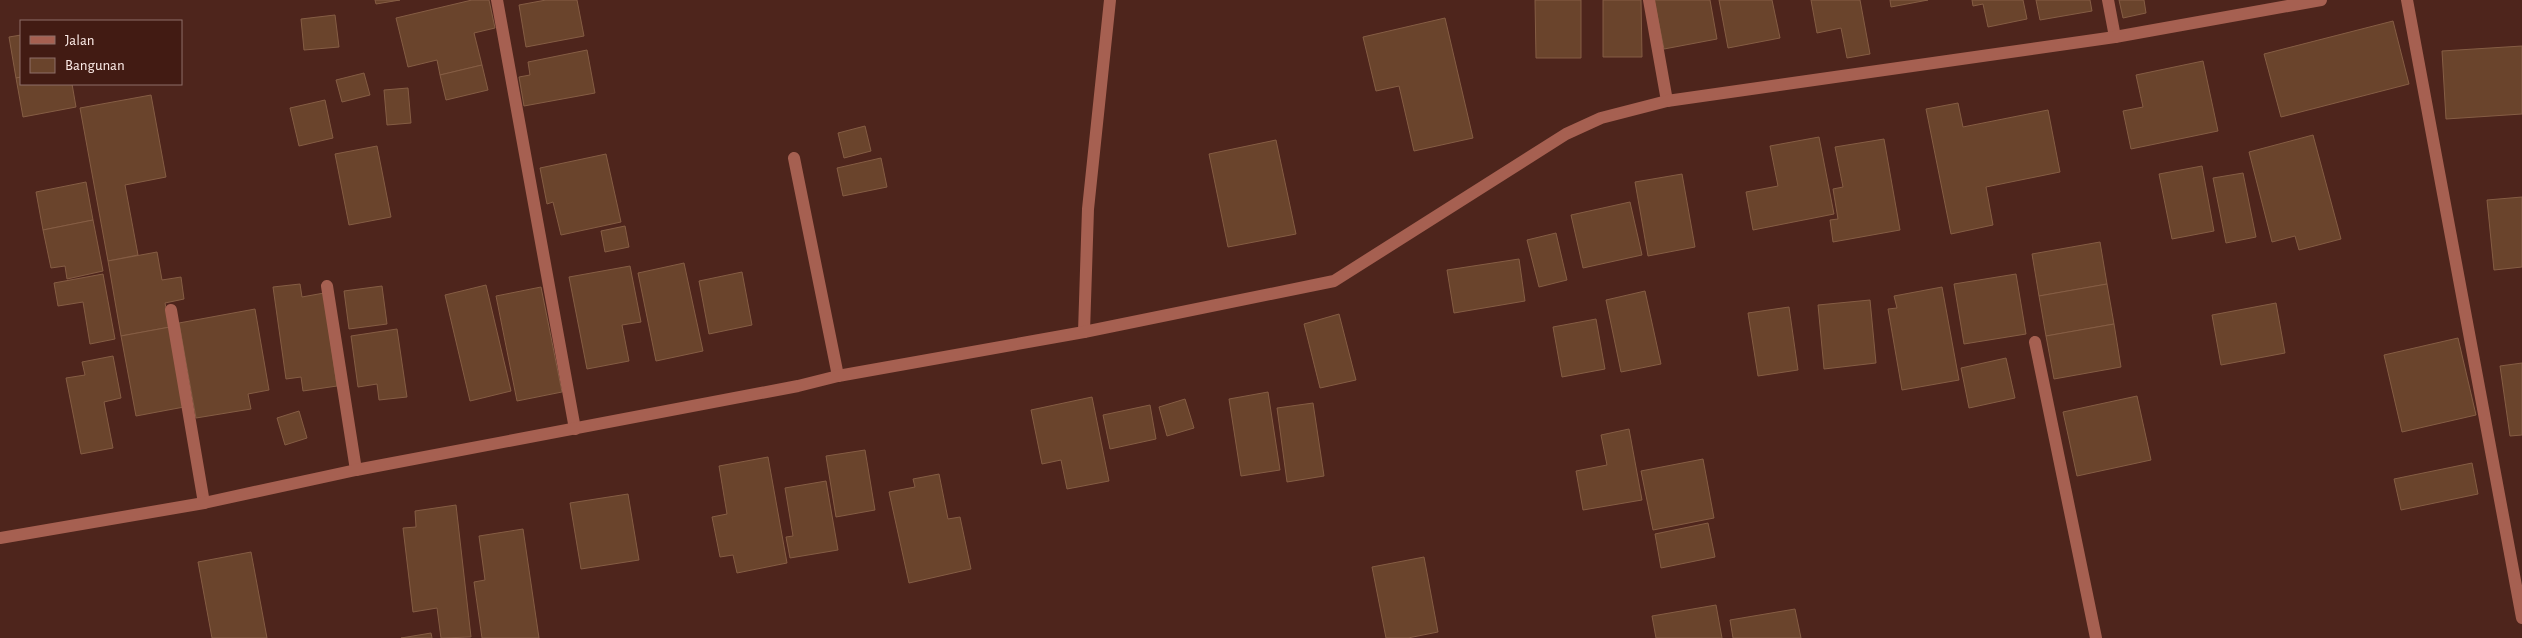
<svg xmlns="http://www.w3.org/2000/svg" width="2522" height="638" font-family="'Alegreya Sans',sans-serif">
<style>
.building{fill:#6a442c;stroke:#855d44}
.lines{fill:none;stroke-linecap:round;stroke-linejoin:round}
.service{stroke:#a66051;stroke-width:12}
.minor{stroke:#a66051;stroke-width:12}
</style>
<rect width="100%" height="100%" fill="#4e251c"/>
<g class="building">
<path d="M375,0H400L376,4Z"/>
<path d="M472,0H489L495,28L474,33L482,65L440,75L437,60L408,67L396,18Z"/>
<path d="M546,0H577L584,36L526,47L519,5Z"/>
<path d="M1535,0H1581V58H1536Z"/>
<path d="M1603,0H1641L1642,57H1603Z"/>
<path d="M1654,0H1710L1717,39L1664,49Z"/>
<path d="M1719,0H1772L1780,38L1728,48Z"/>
<path d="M1811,0H1860L1870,54L1847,58L1841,28L1817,33Z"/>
<path d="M1890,0H1928L1891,7Z"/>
<path d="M1972,0H2023L2027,19L1988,27L1983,4L1973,6Z"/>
<path d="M2036,0H2090L2092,11L2040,20Z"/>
<path d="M2119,0H2144L2146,13L2123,18Z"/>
<path d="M335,15L339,47L304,50L301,19Z"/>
<path d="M1445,18L1473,138L1414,151L1399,86L1376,91L1363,37Z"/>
<path d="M2393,21L2409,84L2281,117L2264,54Z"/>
<path d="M21,35V77L16,78L9,37Z"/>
<path d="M2522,46V114L2446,119L2442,51Z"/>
<path d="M587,50L595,93L524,106L519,77L530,75L528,62Z"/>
<path d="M2203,61L2218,131L2131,149L2123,111L2143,107L2136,75Z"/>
<path d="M482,65L488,90L446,100L440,75Z"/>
<path d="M364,73L370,95L342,102L336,80Z"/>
<path d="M21,77V84H72L76,107L23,117L16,78Z"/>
<path d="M408,88L411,123L387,125L384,90Z"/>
<path d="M151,95L166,177L125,185L138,255L108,261L80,108Z"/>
<path d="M325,100L333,138L299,146L290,108Z"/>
<path d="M1958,103L1963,127L2048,110L2060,172L1986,187L1993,225L1951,234L1926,109Z"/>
<path d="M865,126L871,151L844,158L838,133Z"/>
<path d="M2313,135L2341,239L2299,250L2295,236L2272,242L2249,152Z"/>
<path d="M1819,137L1834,214L1753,230L1746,192L1778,186L1770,146Z"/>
<path d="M1884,139L1900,230L1833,242L1830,220L1838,219L1833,189L1843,187L1835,147Z"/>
<path d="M1276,140L1296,234L1228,247L1209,154Z"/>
<path d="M377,146L391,217L349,225L335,154Z"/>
<path d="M606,154L621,222L561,235L553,202L547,204L540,168Z"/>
<path d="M881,158L887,187L843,196L837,168Z"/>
<path d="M2202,166L2214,231L2172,239L2159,174Z"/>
<path d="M2243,173L2256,237L2226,243L2213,178Z"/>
<path d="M1682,174L1695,247L1648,256L1635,182Z"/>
<path d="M86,182L93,220L43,230L36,192Z"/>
<path d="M2522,197V267L2494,270L2487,200Z"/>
<path d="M1630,202L1642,255L1583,268L1571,215Z"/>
<path d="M93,220L103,271L67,279L65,266L51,268L43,230Z"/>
<path d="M625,226L629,247L605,252L601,231Z"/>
<path d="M1556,233L1567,280L1539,287L1527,240Z"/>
<path d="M2100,242L2107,284L2039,296L2032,254Z"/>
<path d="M157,252L162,280L181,277L184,299L165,303L170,327L121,336L108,261Z"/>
<path d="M1519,259L1525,301L1454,313L1447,270Z"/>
<path d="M684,263L703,351L656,361L638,273Z"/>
<path d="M630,266L641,322L622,325L629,361L587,369L569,277Z"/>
<path d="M742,272L752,325L709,334L699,281Z"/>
<path d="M103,274L115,339L90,344L83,302L58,306L54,283Z"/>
<path d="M2016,274L2026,334L1964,344L1954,284Z"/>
<path d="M300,284L302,297L324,293L337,386L303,391L301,377L286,379L273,287Z"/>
<path d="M2107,284L2114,324L2046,336L2039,296Z"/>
<path d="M486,285L511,391L470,401L445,295Z"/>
<path d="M382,286L387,324L349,329L344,291Z"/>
<path d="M541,287L562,392L517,401L496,296Z"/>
<path d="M1942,287L1959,380L1902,390L1888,309L1897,308L1894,296Z"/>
<path d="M1645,291L1661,364L1621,372L1606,300Z"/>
<path d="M1870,300L1876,363L1824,369L1818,305Z"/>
<path d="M2276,303L2285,353L2221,365L2212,315Z"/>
<path d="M1789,307L1798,370L1758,376L1748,313Z"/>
<path d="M255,309L269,390L248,394L251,409L196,418L179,323Z"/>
<path d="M1339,314L1356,380L1320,388L1304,324Z"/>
<path d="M1596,319L1605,369L1562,377L1553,327Z"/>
<path d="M2114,324L2121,367L2054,379L2046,336Z"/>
<path d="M170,327L184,407L136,416L121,336Z"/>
<path d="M397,329L407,397L379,400L377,384L358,387L351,336Z"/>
<path d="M2458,338L2476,415L2402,432L2384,355Z"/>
<path d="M113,356L121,398L104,402L113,448L81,454L66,378L85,375L82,362Z"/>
<path d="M2006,358L2015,398L1969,408L1961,368Z"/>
<path d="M2522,363V435L2510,436L2500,366Z"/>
<path d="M1268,392L1280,470L1241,476L1229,399Z"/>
<path d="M2137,396L2151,460L2077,476L2063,412Z"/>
<path d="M1092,397L1109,481L1067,489L1061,460L1042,464L1031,410Z"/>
<path d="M1185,399L1194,428L1167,436L1159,407Z"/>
<path d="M1313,403L1324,476L1287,482L1277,408Z"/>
<path d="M1150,405L1156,439L1110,449L1103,415Z"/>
<path d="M299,411L307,438L285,445L277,418Z"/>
<path d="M1629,429L1642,500L1583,510L1576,471L1607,465L1601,435Z"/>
<path d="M865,450L875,510L836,517L826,456Z"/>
<path d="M768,457L787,563L737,573L733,555L720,557L712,517L727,514L719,466Z"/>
<path d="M1703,459L1714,518L1653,530L1641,471Z"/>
<path d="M2472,463L2478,494L2401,510L2394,479Z"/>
<path d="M939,474L948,519L960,517L971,569L909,583L889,492L915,487L913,479Z"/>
<path d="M826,481L838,550L790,558L786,537L793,536L785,488Z"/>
<path d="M628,494L639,560L581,569L570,503Z"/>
<path d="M456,505L471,637L441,638L437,608L413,612L403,528L416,527L415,511Z"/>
<path d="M1708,523L1715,557L1661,568L1655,534Z"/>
<path d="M523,529L539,638H482L474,582L485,580L479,536Z"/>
<path d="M251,552L267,638H212L198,562Z"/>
<path d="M1424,557L1438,632L1408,638H1386L1372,567Z"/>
<path d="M1716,605L1722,638H1656L1652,616Z"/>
<path d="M1795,609L1801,638H1733L1730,620Z"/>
<path d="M431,633L432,638H401Z"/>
</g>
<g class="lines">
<g class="service">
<path d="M794,158L838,376"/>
<path d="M1084,332L1088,209L1110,0"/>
</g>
<g class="minor">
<path d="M497,0L575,429"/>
<path d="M1649,0L1667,101"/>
<path d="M2108,0L2115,37"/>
<path d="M2407,0L2522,618"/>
<path d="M327,286L356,470"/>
<path d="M171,310L204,503"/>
<path d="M2035,342L2096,638"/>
<path d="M0,538L204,503L356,470L798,386L838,376L1084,332L1334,281L1566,134L1601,118L1667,101L2115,37L2321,0"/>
</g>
</g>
<rect x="20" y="20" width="162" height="65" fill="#421b13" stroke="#8d6f68"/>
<rect x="30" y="36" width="25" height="8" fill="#a66051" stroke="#8d6f68"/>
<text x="65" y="45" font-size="15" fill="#fdece8">Jalan</text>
<rect x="30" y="58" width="25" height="15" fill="#6a442c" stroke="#8d6f68"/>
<text x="65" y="70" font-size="15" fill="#fdece8">Bangunan</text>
</svg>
